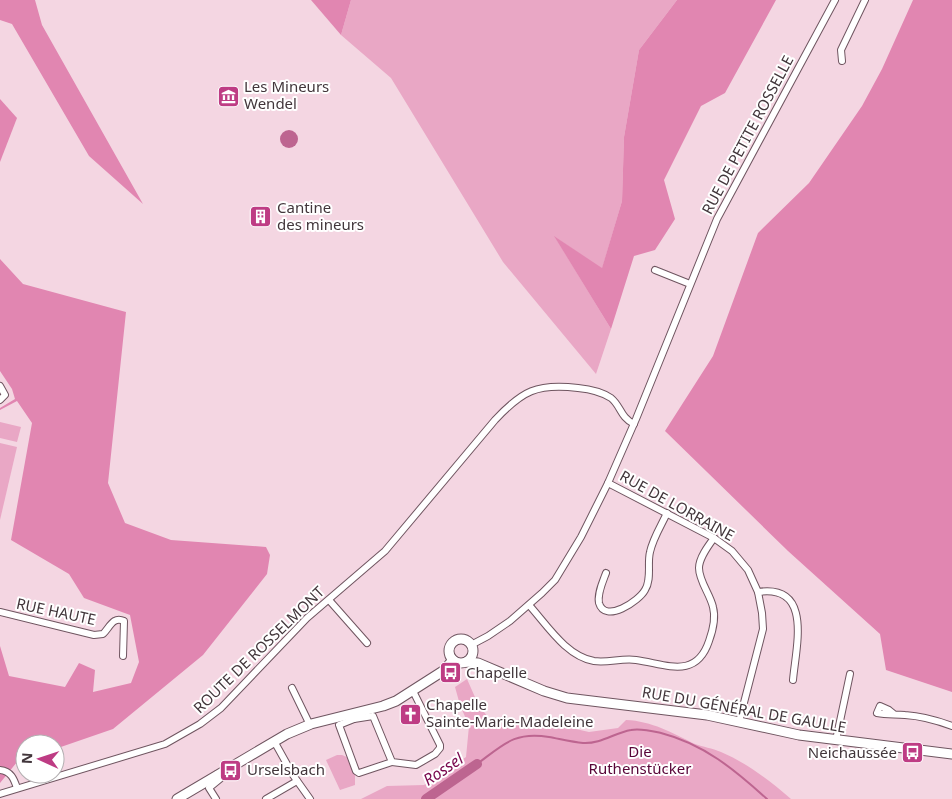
<svg xmlns="http://www.w3.org/2000/svg" width="952" height="799" font-family="'Noto Sans',sans-serif">
<style>
.green{fill:#e9a7c5}
.forest{fill:#e186b1}
.water{fill:#bd6590}
.lines{fill:none;stroke-linecap:round;stroke-linejoin:round}
.stream{stroke:#bd6590;stroke-width:2}
.river{stroke:#bd6590;stroke-width:10}
.street-casing{stroke:#6f5560;stroke-width:8}
.secondary-casing{stroke:#6f5560;stroke-width:11}
.street{stroke:#fff;stroke-width:6}
.secondary{stroke:#fff;stroke-width:9}
.labels{text-anchor:middle;stroke-width:4;stroke-linejoin:round;paint-order:stroke}
.poi-label{font-size:15px;fill:#42363b;stroke:#fff;text-anchor:start}
.street-label{font-size:15px;fill:#42363b;stroke:#fff}
.park-label{font-size:15px;fill:#580538;stroke:#fff}
.water-label{font-size:16px;font-style:italic;fill:#79084e;stroke:#fff}
</style>
<rect width="100%" height="100%" fill="#f4d6e2"/>
<g class="green">
<path d="M351,0H677L639,50L624,137L622,201L602,269L555,237L611,329L596,374L503,262L391,78L341,35Z"/>
<path d="M0,422L21,427L17,442L0,438Z"/>
<path d="M0,443L17,447L0,520Z"/>
<path d="M467,679L478,704L496,728L525,723L567,727L589,732L618,728L626,720C652,721 672,733 695,744C703,747 712,748 721,752C747,763 770,781 791,799H361L387,786L424,785L466,757L469,726L460,705L455,687Z"/>
<path d="M337,755H342L349,758L355,772V785L340,790L326,760Z"/>
</g>
<g class="forest">
<path d="M0,0H35L42,25L143,204L89,156L12,24L0,20Z"/>
<path d="M311,0H351L341,35Z"/>
<path d="M677,0H776L725,93L701,106L664,180L675,219L655,250L634,256L611,329L554,236L602,268L622,201L624,137L639,50Z"/>
<path d="M913,0H952V692L886,670L880,634L788,551L665,431L713,356L758,233L809,183L862,106L882,69Z"/>
<path d="M0,99L17,118L0,162Z"/>
<path d="M0,259L23,284L126,312L108,483L125,523L171,540L266,547L270,555L267,574L203,655L113,729L55,749V744H25V760L17,762L0,783V646L9,676L65,687L79,663L95,670L93,692L131,683L139,662L130,615L84,598L69,574L11,540L32,423L17,401L0,410V408L15,399L12,389L0,371Z"/>
</g>
<circle class="water" cx="289" cy="139" r="9"/>
<g class="lines">
<path class="stream" d="M477,764C503,745 514,731 549,737C560,739 572,742 583,743C601,744 614,733 631,730C640,728 652,731 661,733C704,744 735,770 767,799"/>
<path class="river" d="M426,799L477,764"/>
<defs>
<g id="street">
<path d="M842,61L841,50L865,0"/>
<path d="M655,270L690,284"/>
<path d="M0,386L5,395L0,400"/>
<path d="M608,483L714,538L732,551L748,570L758,592L762,613L763,629L739,722"/>
<path d="M606,573C603,581 597,594 599,603C605,624 639,601 645,590C652,579 647,564 650,552C653,538 661,526 667,513"/>
<path d="M758,592C813,584 796,646 793,680"/>
<path d="M329,600L367,643"/>
<path d="M529,605C547,625 566,656 594,661C608,663 622,658 636,660C666,664 696,680 709,641C713,630 716,618 713,607C710,594 699,581 699,568C699,558 708,546 714,538"/>
<path d="M0,612L94,635L103,634C110,627 113,616 124,621L123,656"/>
<path d="M471,645L488,636L510,621L542,593L555,580L581,537L608,483L636,419L717,219L835,0"/>
<path d="M292,688L310,725"/>
<path d="M894,714L889,710L880,706L877,713C887,715 895,714 905,715C922,716 936,720 952,726"/>
<path d="M354,717V719L339,725L356,771L359,773L392,762"/>
<path d="M354,719L373,716L392,762L416,765L435,754L440,748V745L413,691"/>
<path d="M836,740L850,674"/>
<path d="M274,741L293,775L310,799"/>
<path d="M0,770C11,771 14,779 17,788"/>
<path d="M0,794L165,744L200,724L221,708L307,618L385,551L495,420C522,391 537,383 578,388C588,389 602,392 611,398C621,406 620,417 634,424"/>
<path d="M216,799L209,788L220,779L217,774"/>
<path d="M266,799L297,781"/>
</g>
<g id="secondary">
<circle cx="461" cy="651" r="12"/>
<path d="M466,662L478,663L544,691L567,698L707,715L799,735L952,754"/>
<path d="M177,799L287,734L311,724L383,706L396,701L443,671L453,660"/>
</g>
</defs>
<use href="#street" class="street-casing"/>
<use href="#secondary" class="secondary-casing"/>
<use href="#street" class="street"/>
<use href="#secondary" class="secondary"/>
</g>
<defs>
<symbol id="museum-square" viewBox="-11 -11 22 22"><rect x="-9" y="-9" width="18" height="18" rx="4" fill="#be3c84" stroke="#fff"/><path d="M0-6L6-3V-2H-6V-3ZM-5-1h2V3h-2ZM-1-1h2V3h-2ZM3-1h2V3H3ZM-6 4H6V6H-6Z" fill="#fff"/></symbol>
<symbol id="building-square" viewBox="-11 -11 22 22"><rect x="-9" y="-9" width="18" height="18" rx="4" fill="#be3c84" stroke="#fff"/><path d="M-4-6H4V6H1V3H-1V6H-4ZM-2.5-4.3h1.7v1.8h-1.7ZM.8-4.3h1.7v1.8H.8ZM-2.5-1h1.7V.8h-1.7ZM.8-1h1.7V.8H.8Z" fill="#fff"/></symbol>
<symbol id="bus-square" viewBox="-11 -11 22 22"><rect x="-9" y="-9" width="18" height="18" rx="4" fill="#be3c84" stroke="#fff"/><path d="M-5-6H5V4H4V6H2V4H-2V6H-4V4H-5ZM-3.5-4V0h7V-4ZM-3.5 1.2v1.5H-2V1.2ZM2 1.2v1.5H3.5V1.2Z" fill="#fff"/></symbol>
<symbol id="church-square" viewBox="-11 -11 22 22"><rect x="-9" y="-9" width="18" height="18" rx="4" fill="#be3c84" stroke="#fff"/><path d="M-1.2-6h2.4v3.5h3.3v2.4h-3.3V6h-2.4V-.1h-3.3v-2.4h3.3Z" fill="#fff"/></symbol>
</defs>
<g fill-rule="evenodd">
<use href="#museum-square" x="216" y="84" width="25" height="25"/>
<use href="#building-square" x="248" y="204" width="25" height="25"/>
<use href="#bus-square" x="438" y="660" width="25" height="25"/>
<use href="#church-square" x="398" y="702" width="25" height="25"/>
<use href="#bus-square" x="900" y="740" width="25" height="25"/>
<use href="#bus-square" x="218" y="758" width="25" height="25"/>
</g>
<g class="labels">
<g class="poi-label">
<text x="244" y="92">Les Mineurs<tspan x="244" dy="17">Wendel</tspan></text>
<text x="277" y="213">Cantine<tspan x="277" dy="17">des mineurs</tspan></text>
<text x="466" y="678">Chapelle</text>
<text x="426" y="710">Chapelle<tspan x="426" dy="17">Sainte-Marie-Madeleine</tspan></text>
<text x="897" y="758" text-anchor="end">Neichaussée</text>
<text x="247" y="775">Urselsbach</text>
</g>
<g class="street-label">
<text transform="translate(748 135) rotate(-62)" y="5">RUE DE PETITE ROSSELLE</text>
<text transform="translate(677 506) rotate(29)" y="5">RUE DE LORRAINE</text>
<text transform="translate(56 612) rotate(12)" y="5">RUE HAUTE</text>
<text transform="translate(259 650) rotate(-44)" y="5">ROUTE DE ROSSELMONT</text>
<text transform="translate(744 710) rotate(10)" y="5">RUE DU GÉNÉRAL DE GAULLE</text>
</g>
<g class="park-label">
<text x="640" y="757">Die<tspan x="640" dy="17">Ruthenstücker</tspan></text>
</g>
<g class="water-label">
<text transform="translate(443 769) rotate(-34)" y="6">Rossel</text>
</g>
</g>
<g transform="translate(40 759) rotate(273)"><circle r="24" fill="#ffffff" stroke="#b3afb1"/>
<path d="M0-4L9 19L0 12L-9 19Z" fill="#be3c84"/>
<text y="-8" font-size="14" font-weight="bold" text-anchor="middle" fill="#42363b">N</text>
</g>
</svg>
